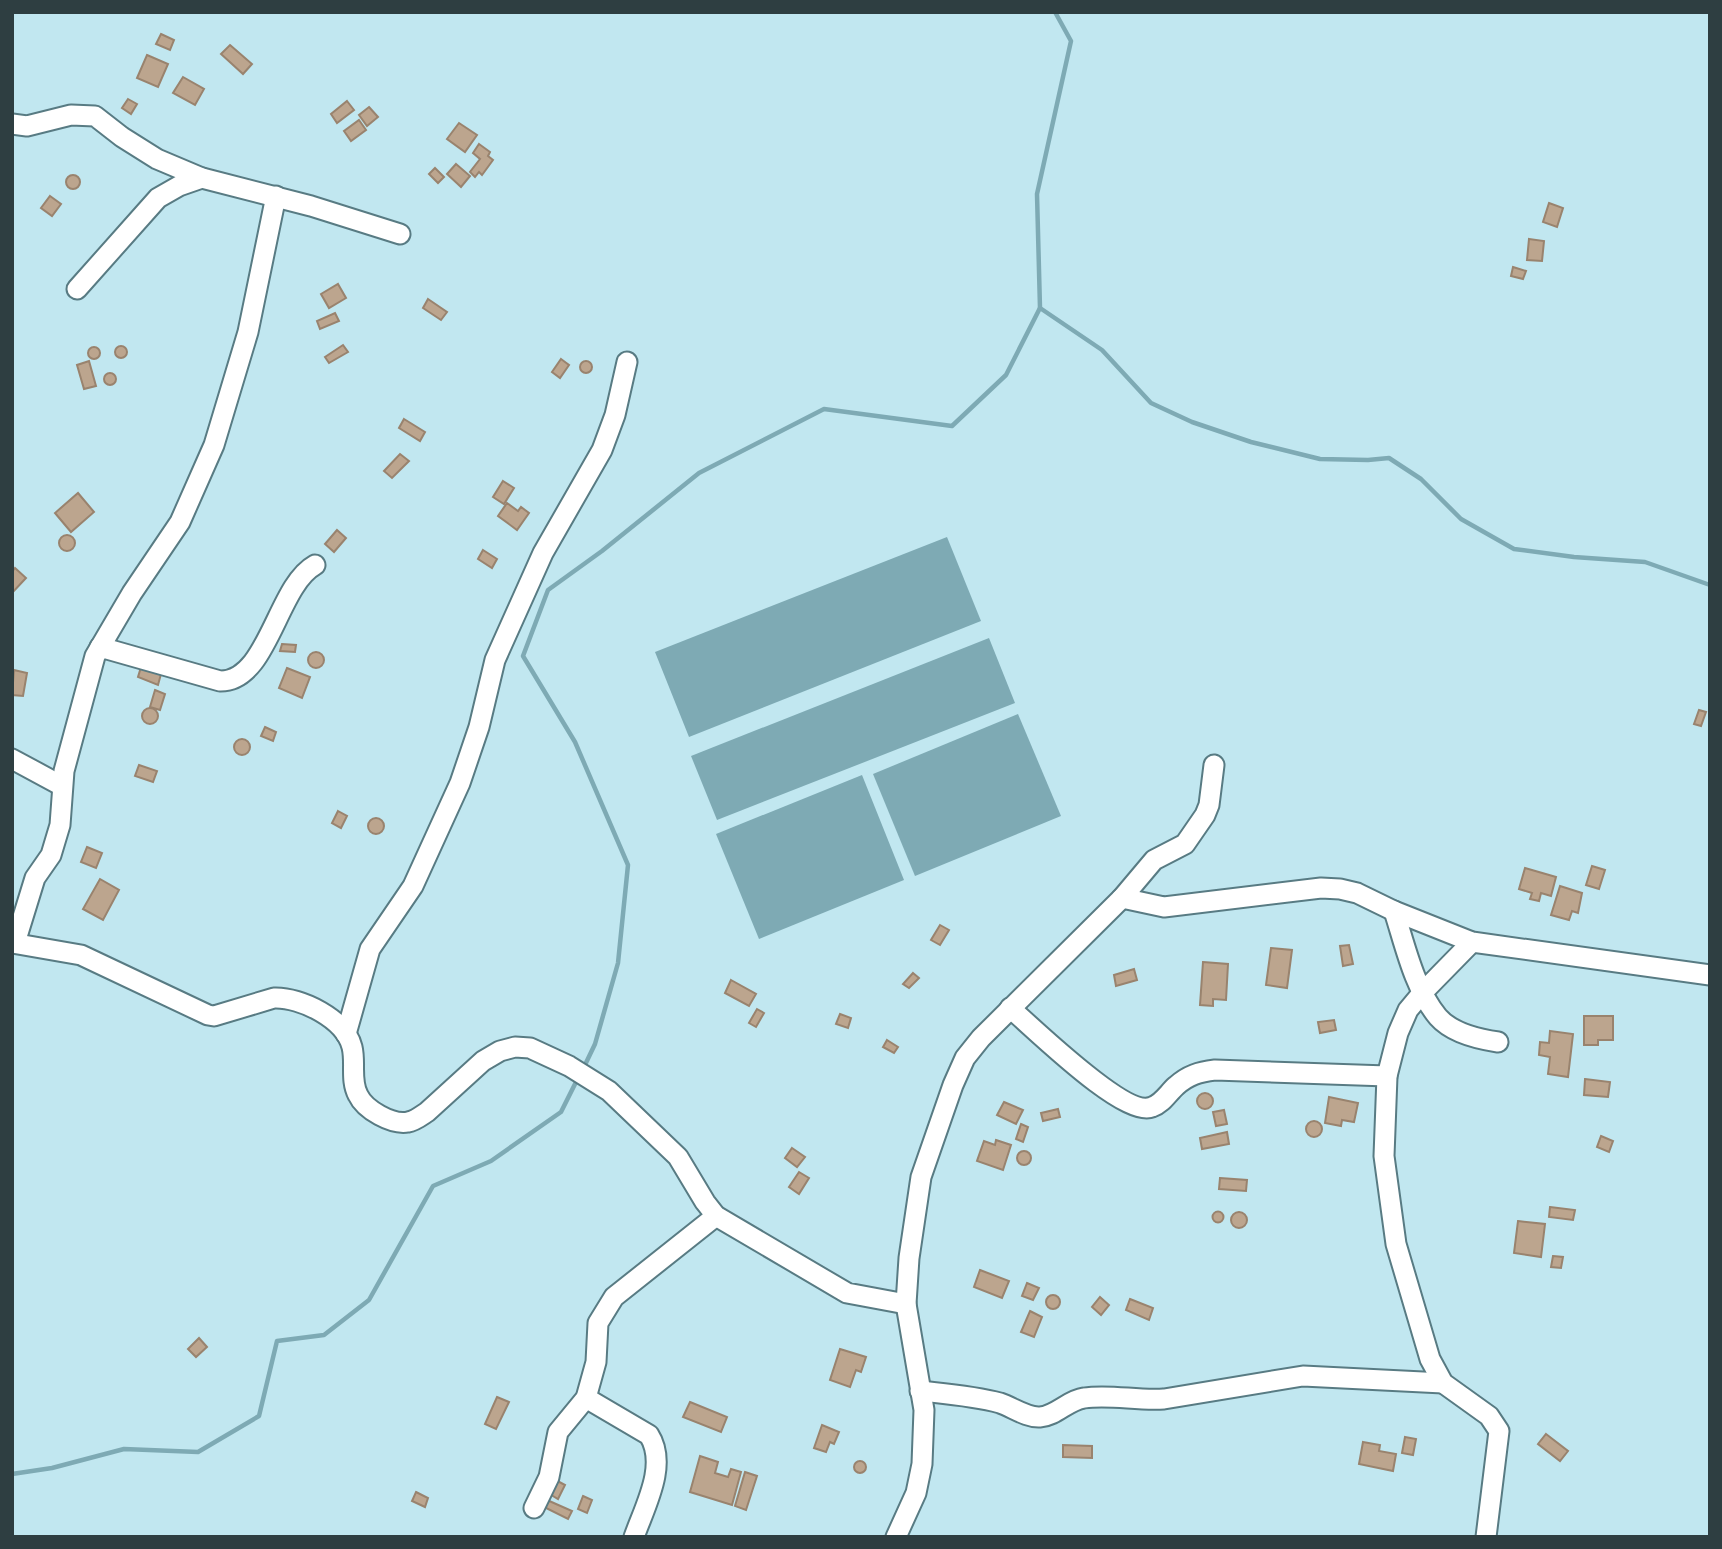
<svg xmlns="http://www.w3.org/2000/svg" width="1722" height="1549" font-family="Mulish,sans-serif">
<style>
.water{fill:#7eaab4}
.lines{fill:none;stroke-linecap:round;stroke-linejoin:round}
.stream{stroke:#7eaab4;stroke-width:4.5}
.building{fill:#bca58e;stroke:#99836e;stroke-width:2}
.minor-casing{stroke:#587b83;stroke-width:23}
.minor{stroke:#fff;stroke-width:19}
</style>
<rect width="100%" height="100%" fill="#c1e7f0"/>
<g class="water">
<path d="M947,537L981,621L689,737L655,652Z"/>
<path d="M989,638L1015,703L717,820L691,756Z"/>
<path d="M1018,714L1061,816L915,876L873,774Z"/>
<path d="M862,775L904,880L759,939L716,834Z"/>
</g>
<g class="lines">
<g class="stream">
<path d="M1040,308L1102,350L1151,403L1192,422L1251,442L1320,459L1368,460L1389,458L1421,479L1461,519L1514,549L1574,557L1645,562L1710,585"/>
<path d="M584,1067L595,1044L618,963L628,865L575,742L523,656L548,590L602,551L699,473L824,409L952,426L1006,375L1040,308L1037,194L1071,41L1055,12"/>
<path d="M12,1474L52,1468L124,1449L198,1452L259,1416L277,1341L324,1335L369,1300L433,1186L491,1161L561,1112L578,1078"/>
</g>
</g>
<g class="building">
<path d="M161,34L174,40L170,50L156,44Z"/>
<path d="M230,45L252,64L243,74L221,54Z"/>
<path d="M147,55L168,64L158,87L137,78Z"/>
<path d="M183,77L204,89L195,105L173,93Z"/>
<path d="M128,99L137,104L131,114L122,108Z"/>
<path d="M347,101L354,110L337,123L331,114Z"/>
<path d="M369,107L378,117L367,126L359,115Z"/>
<path d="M359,120L366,130L351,141L344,131Z"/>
<path d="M459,123L477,135L465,152L447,139Z"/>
<path d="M479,144L490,152L488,156L493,160L482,175L479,172L475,177L470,172L480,159L473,153Z"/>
<path d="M456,164L470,176L461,187L447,174Z"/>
<path d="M435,168L444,177L438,183L429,174Z"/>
<circle cx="73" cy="182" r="7"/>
<path d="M50,196L61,204L52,216L41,208Z"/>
<path d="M1549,203L1563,208L1557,227L1543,222Z"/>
<path d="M1529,239L1544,241L1542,261L1527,260Z"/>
<path d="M1513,267L1526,271L1523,279L1511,276Z"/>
<path d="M338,284L346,298L329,308L321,294Z"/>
<path d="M428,299L447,312L441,320L423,308Z"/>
<path d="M335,313L339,321L320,329L317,321Z"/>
<path d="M343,345L348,352L329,363L325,357Z"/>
<circle cx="121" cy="352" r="6"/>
<circle cx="94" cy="353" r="6"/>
<path d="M561,359L569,365L560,378L552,372Z"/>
<circle cx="586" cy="367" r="6"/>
<path d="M89,361L96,386L84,389L77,365Z"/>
<circle cx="110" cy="379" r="6"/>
<path d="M404,419L425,432L420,441L399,428Z"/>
<path d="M400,454L409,461L392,478L384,471Z"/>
<path d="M503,481L514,488L504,504L493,497Z"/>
<path d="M78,493L94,512L71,532L55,513Z"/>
<path d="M507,503L518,511L521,507L529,513L517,530L498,516Z"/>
<path d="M337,530L346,538L334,552L325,544Z"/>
<circle cx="67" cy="543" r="8"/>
<path d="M483,550L497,559L492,568L478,559Z"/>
<path d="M15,568L26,578L12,593V572Z"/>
<path d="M282,644L296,645L295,652L280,651Z"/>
<circle cx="316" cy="660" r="8"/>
<path d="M141,667L161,674L158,685L138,677Z"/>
<path d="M287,668L310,677L302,698L279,688Z"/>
<path d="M14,670L27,673L23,696L12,695Z"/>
<path d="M155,690L165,694L160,710L150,707Z"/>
<circle cx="150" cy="716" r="8"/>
<path d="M1699,710L1706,712L1701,726L1694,724Z"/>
<path d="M265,727L276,732L273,741L261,736Z"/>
<circle cx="242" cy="747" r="8"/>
<path d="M139,765L157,771L153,782L135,776Z"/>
<path d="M338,811L347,816L341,828L332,823Z"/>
<circle cx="376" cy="826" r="8"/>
<path d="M87,847L102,853L96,868L81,862Z"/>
<path d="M1592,866L1605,870L1599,889L1586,885Z"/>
<path d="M1525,868L1556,877L1551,896L1541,893L1539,901L1530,899L1532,893L1519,889Z"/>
<path d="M100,879L119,890L103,920L83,909Z"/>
<path d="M1560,886L1582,893L1578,913L1572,911L1569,920L1551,915Z"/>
<path d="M940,925L949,930L940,945L931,940Z"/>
<path d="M1349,945L1353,964L1343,966L1340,946Z"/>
<path d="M1271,948L1292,950L1287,988L1266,985Z"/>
<path d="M1203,962L1228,964L1226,1000L1213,999V1006L1200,1005Z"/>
<path d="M1134,969L1137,980L1116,986L1114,975Z"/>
<path d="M913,973L919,978L909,988L903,984Z"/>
<path d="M731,980L756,994L749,1006L725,993Z"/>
<path d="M757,1009L764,1013L756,1027L749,1023Z"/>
<path d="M840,1014L851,1018L848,1028L836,1024Z"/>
<path d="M1584,1016H1613V1040H1598V1045H1584Z"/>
<path d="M1334,1020L1336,1030L1320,1033L1318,1022Z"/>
<path d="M1550,1031L1573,1034L1568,1077L1548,1074L1550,1057L1539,1055L1540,1042L1549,1043Z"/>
<path d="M887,1040L898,1047L894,1053L883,1047Z"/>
<path d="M1585,1079L1610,1082L1608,1097L1584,1095Z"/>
<circle cx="1205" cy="1101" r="8"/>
<path d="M1329,1097L1358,1103L1354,1122L1342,1120L1341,1126L1325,1123Z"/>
<path d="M1004,1102L1023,1110L1016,1124L997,1115Z"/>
<path d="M1058,1109L1060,1117L1043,1121L1041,1113Z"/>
<path d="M1224,1110L1227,1124L1216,1126L1213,1112Z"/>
<circle cx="1314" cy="1129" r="8"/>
<path d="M1021,1124L1028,1127L1023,1142L1016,1139Z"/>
<path d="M1227,1132L1229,1144L1202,1149L1200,1138Z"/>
<path d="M1601,1136L1613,1141L1609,1152L1597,1147Z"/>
<path d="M996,1140L1011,1145L1003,1170L977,1161L984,1141L995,1145Z"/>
<path d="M792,1148L805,1157L797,1167L785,1158Z"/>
<circle cx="1024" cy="1158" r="7"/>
<path d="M799,1172L809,1178L799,1194L789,1187Z"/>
<path d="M1220,1178L1247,1180L1246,1191L1219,1189Z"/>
<path d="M1550,1207L1575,1210L1573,1220L1549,1217Z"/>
<circle cx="1239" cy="1220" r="8"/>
<circle cx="1218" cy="1217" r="5.5"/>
<path d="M1518,1221L1545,1224L1541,1257L1514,1253Z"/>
<path d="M1553,1256L1563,1257L1561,1268L1551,1267Z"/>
<path d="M980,1270L1009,1281L1002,1298L974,1287Z"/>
<path d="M1027,1283L1039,1288L1033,1300L1022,1296Z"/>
<circle cx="1053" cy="1302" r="7"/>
<path d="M1100,1297L1109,1305L1101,1315L1092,1307Z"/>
<path d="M1130,1299L1153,1308L1149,1320L1126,1310Z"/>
<path d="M1030,1311L1042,1317L1034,1337L1021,1332Z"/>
<path d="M199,1338L207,1347L196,1357L188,1349Z"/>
<path d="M840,1349L866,1357L861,1372L856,1370L850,1387L830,1380Z"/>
<path d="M497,1397L509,1402L496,1429L485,1424Z"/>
<path d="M690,1402L727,1417L721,1432L683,1417Z"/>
<path d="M822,1425L839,1432L834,1444L830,1442L826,1452L814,1448Z"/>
<path d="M1546,1434L1568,1451L1560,1461L1538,1444Z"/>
<path d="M1405,1437L1416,1439L1413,1455L1402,1453Z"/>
<path d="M1363,1442L1380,1445L1379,1451L1396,1454L1393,1471L1359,1464Z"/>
<path d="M1063,1445L1092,1446V1458L1063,1457Z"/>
<path d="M700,1456L718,1462L715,1473L728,1477L731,1469L741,1472L732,1505L690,1492Z"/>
<circle cx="860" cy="1467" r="6"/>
<path d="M745,1472L757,1476L746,1510L735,1506Z"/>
<path d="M550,1477L565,1485L558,1499L543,1490Z"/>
<path d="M416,1492L428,1498L425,1507L412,1501Z"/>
<path d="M583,1496L592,1500L587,1513L578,1509Z"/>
<path d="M547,1500L572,1511L568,1519L544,1507Z"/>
</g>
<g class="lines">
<defs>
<g id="minor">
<path d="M12,124L27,126L71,115L95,116L122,137L157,159L202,178L311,206L400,234"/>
<path d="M77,289L158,198L179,186L202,178"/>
<path d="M100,647L220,681C268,682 277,586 315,565"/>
<path d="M12,759L62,786"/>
<path d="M1122,898L1164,907L1321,888L1340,889L1357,893L1394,911L1472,942L1710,975"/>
<path d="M1394,911C1405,945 1414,988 1438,1017C1452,1033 1477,1039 1498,1042"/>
<path d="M1472,942L1423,992L1408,1010L1398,1033L1387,1076L1384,1156L1396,1244L1430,1359L1443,1383L1489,1416L1499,1431L1486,1537"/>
<path d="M12,943L81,955L208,1015L214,1016L274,998C301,997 345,1019 352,1047C356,1063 350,1080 358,1095C365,1110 392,1125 408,1122C415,1121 421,1116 427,1112L483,1061L500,1051L515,1047L530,1048L569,1066L609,1091L678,1157L705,1202L716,1216L847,1293L906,1304"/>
<path d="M15,943L35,878L51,855L60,825L64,771L95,656L132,593L180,522L214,445L248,332L276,196"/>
<path d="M1010,1008C1034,1028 1124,1118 1152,1107C1163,1103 1168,1093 1176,1086C1188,1075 1199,1072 1215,1070L1387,1076"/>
<path d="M346,1034L370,949L413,886L460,783L479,727L495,660L543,553L602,450L615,415L627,362"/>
<path d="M920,1391C947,1394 974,1396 1000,1403C1012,1407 1027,1418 1040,1417C1056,1416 1068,1400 1084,1398C1110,1394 1137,1401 1164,1399L1303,1376L1443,1383"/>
<path d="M586,1398L649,1435C668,1465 645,1506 634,1537"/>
<path d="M534,1508L549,1477L558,1432L586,1398L596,1362L598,1323L614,1297L716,1216"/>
<path d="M896,1537L916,1493L922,1464L924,1410L906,1304L909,1258L921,1177L953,1085L965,1058L981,1038L1122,898L1154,860L1185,844L1205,815L1209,805L1214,765"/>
</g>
</defs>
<use href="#minor" class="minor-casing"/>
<use href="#minor" class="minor"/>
</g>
<rect width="1722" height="1549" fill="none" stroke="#2e3e41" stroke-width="28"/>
</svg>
